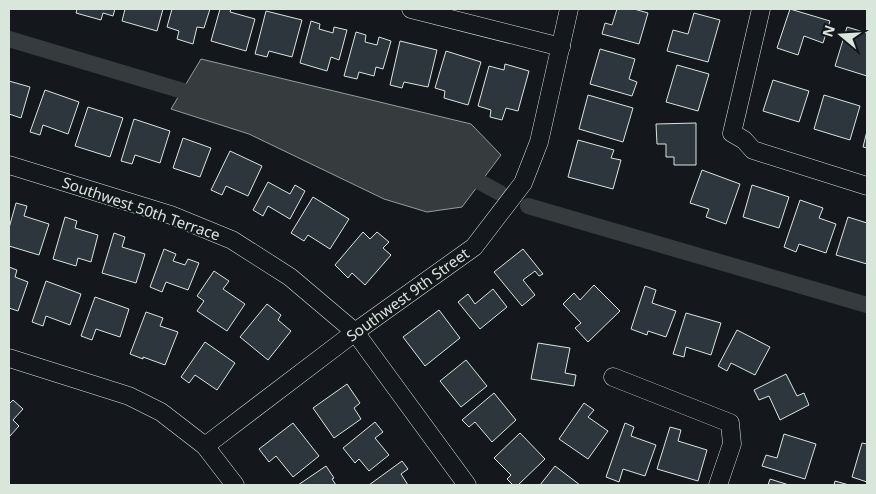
<svg xmlns="http://www.w3.org/2000/svg" width="876" height="494" font-family="'Noto Sans',sans-serif">
<style>
.water{fill:#363b3e;stroke:#939e99}
.lines{fill:none;stroke-linecap:round;stroke-linejoin:round}
.canal{stroke:#363b3e;stroke-width:16}
.building{fill:#2c363c;stroke:#d8e6dc}
.minor-casing{stroke:#d8e6dc;stroke-width:19}
.minor{stroke:#14181c;stroke-width:18}
.labels{text-anchor:middle;stroke-width:4;stroke-linejoin:round;paint-order:stroke}
.street-label{font-size:15px;fill:#d8e6dc;stroke:#14181c}
</style>
<rect width="100%" height="100%" fill="#14181c"/>
<path class="water" d="M201,59L471,124L501,155L462,207L427,212L384,199L249,134L171,109Z"/>
<g class="lines">
<g class="canal">
<path d="M9,39L203,97"/>
<path d="M461,174L469,176L500,193"/>
<path d="M528,206L867,305"/>
</g>
</g>
<g class="building">
<path d="M77,9H115L113,16L103,13L101,20L76,13Z"/>
<path d="M125,9H163L157,31L122,21Z"/>
<path d="M172,9H210L204,28L197,27L193,44L177,39L179,31L167,27Z"/>
<path d="M220,9H231L230,12L255,19L246,51L211,41Z"/>
<path d="M617,9H634L648,13L639,44L602,34L605,23L612,25Z"/>
<path d="M790,9L830,21L823,43L804,36L798,55L777,48Z"/>
<path d="M266,11L302,20L292,57L269,51L267,57L255,54Z"/>
<path d="M694,13L720,20L708,62L667,51L673,30L688,34Z"/>
<path d="M311,21L320,24L319,29L333,33L334,27L347,30L339,60L331,57L327,71L300,63Z"/>
<path d="M847,27L867,33V76L835,66Z"/>
<path d="M356,32L366,35L365,42L377,45L379,37L391,41L383,69L376,67L374,76L359,72L357,79L344,76Z"/>
<path d="M400,41L437,50L428,87L404,82L402,88L390,85Z"/>
<path d="M600,49L635,59L629,79L637,82L632,96L590,84Z"/>
<path d="M446,51L481,62L468,105L444,98L445,91L435,88Z"/>
<path d="M505,64L529,71L518,111L506,108L502,120L490,117L491,110L478,106L489,66L504,70Z"/>
<path d="M677,65L709,74L698,111L666,102Z"/>
<path d="M773,80L809,91L799,122L763,111Z"/>
<path d="M9,81L30,87L21,118L9,114Z"/>
<path d="M45,90L79,102L68,134L43,125L40,135L30,132Z"/>
<path d="M588,95L633,108L623,142L579,129Z"/>
<path d="M824,95L860,106L850,140L814,129Z"/>
<path d="M88,107L123,118L110,157L75,146Z"/>
<path d="M134,119L170,131L160,163L135,155L132,164L121,161Z"/>
<path d="M696,123V165H674V157H666V144H657L656,124Z"/>
<path d="M867,131V148L863,147Z"/>
<path d="M183,138L211,148L200,177L173,168Z"/>
<path d="M578,140L614,150L611,158L621,160L613,189L568,177Z"/>
<path d="M230,151L262,166L248,196L226,186L222,195L211,190Z"/>
<path d="M702,170L740,184L726,224L706,217L709,209L690,203Z"/>
<path d="M268,182L290,194L295,185L305,191L290,219L268,206L263,216L253,210Z"/>
<path d="M752,185L789,197L779,228L743,217Z"/>
<path d="M313,197L349,219L330,249L308,235L304,241L291,233Z"/>
<path d="M800,200L823,208L819,218L836,224L826,253L799,244L796,252L784,247Z"/>
<path d="M16,203L27,206L24,216L49,224L39,255L9,246V228Z"/>
<path d="M65,217L77,221L75,228L98,235L91,262L78,258L76,266L53,259Z"/>
<path d="M848,217L867,223V264L836,255Z"/>
<path d="M363,232L370,239L377,232L389,242L383,248L391,255L365,285L352,273L348,278L335,265Z"/>
<path d="M114,233L125,237L122,247L145,254L136,283L102,273Z"/>
<path d="M164,249L176,254L173,261L185,265L188,259L199,263L188,290L166,282L162,292L150,287Z"/>
<path d="M523,249L543,274L539,276L535,271L523,280L535,295L522,306L494,272Z"/>
<path d="M9,267L17,270L15,277L28,282L18,311L9,308Z"/>
<path d="M214,271L229,281L223,289L245,304L227,331L197,311L204,301L197,296Z"/>
<path d="M46,281L81,294L70,325L46,316L43,326L32,322Z"/>
<path d="M594,285L620,311L588,342L575,328L581,323L563,304L574,293L580,300Z"/>
<path d="M645,286L656,290L652,303L676,311L666,337L648,331L647,335L631,329Z"/>
<path d="M493,289L507,307L480,329L458,302L468,294L475,304Z"/>
<path d="M95,297L129,309L120,337L96,329L92,340L81,336Z"/>
<path d="M267,304L281,315L278,320L291,331L268,360L240,337Z"/>
<path d="M439,310L460,338L425,366L403,337Z"/>
<path d="M146,312L163,318L160,326L178,332L165,365L143,357V359L130,354Z"/>
<path d="M686,313L721,323L711,355L686,347L684,357L673,354Z"/>
<path d="M737,330L770,347L755,375L731,363L727,371L718,366Z"/>
<path d="M205,342L235,363L217,390L195,375L189,383L181,377Z"/>
<path d="M538,343L570,348L565,373L576,375L574,386L531,379Z"/>
<path d="M466,360L487,386L461,407L440,381Z"/>
<path d="M786,374L797,396L804,393L809,405L780,420L769,396L759,400L754,390Z"/>
<path d="M347,384L360,403L354,408L361,419L334,438L313,408Z"/>
<path d="M494,393L516,420L492,442L475,422L469,427L462,420Z"/>
<path d="M13,400L23,409L13,420L19,426L9,437V404Z"/>
<path d="M584,403L594,410L588,417L608,431L588,459L559,439Z"/>
<path d="M375,422L383,432L375,438L389,455L369,471L359,459L355,463L343,448Z"/>
<path d="M293,423L319,456L293,477L276,456L269,462L259,449Z"/>
<path d="M625,423L634,427L631,436L656,445L645,476L623,469L619,482L606,477Z"/>
<path d="M670,427L681,430L678,441L707,450L698,481L657,469Z"/>
<path d="M520,433L545,459L518,485H513L507,479L511,475L494,458Z"/>
<path d="M784,434L816,444L805,479L762,466L766,455L777,458Z"/>
<path d="M862,443L867,444V482L852,477Z"/>
<path d="M402,461L408,469L401,474L408,485H369Z"/>
<path d="M326,466L334,478L332,479L336,485H298Z"/>
<path d="M555,466L580,485H540Z"/>
<path d="M770,479L789,485H768Z"/>
<path d="M835,481L849,485H834Z"/>
</g>
<g class="lines">
<defs>
<g id="minor">
<path d="M411,9L561,47"/>
<path d="M761,9L732,133L744,140L753,150L867,186"/>
<path d="M9,165L171,215L232,240L290,277L355,332L467,485"/>
<path d="M9,358L129,396L161,412L205,446L235,485"/>
<path d="M613,377L730,423L732,444L718,485"/>
<path d="M205,446L355,332L474,247L523,183L539,142L569,9"/>
</g>
</defs>
<use href="#minor" class="minor-casing"/>
<use href="#minor" class="minor"/>
</g>
<g class="labels">
<g class="street-label">
<text transform="translate(141 209) rotate(19)" y="5">Southwest 50th Terrace</text>
<text transform="translate(408 295) rotate(-36)" y="5">Southwest 9th Street</text>
</g>
</g>
<rect width="876" height="494" fill="none" stroke="#d8e6dc" stroke-width="20"/>
<g transform="translate(841 35) rotate(288)" stroke="#14181c" stroke-width="4" paint-order="stroke">
<path d="M0-4L9 19L0 12L-9 19Z" fill="#d8e6dc"/>
<text y="-8" font-size="14" font-weight="bold" text-anchor="middle" fill="#d8e6dc">N</text>
</g>
</svg>
